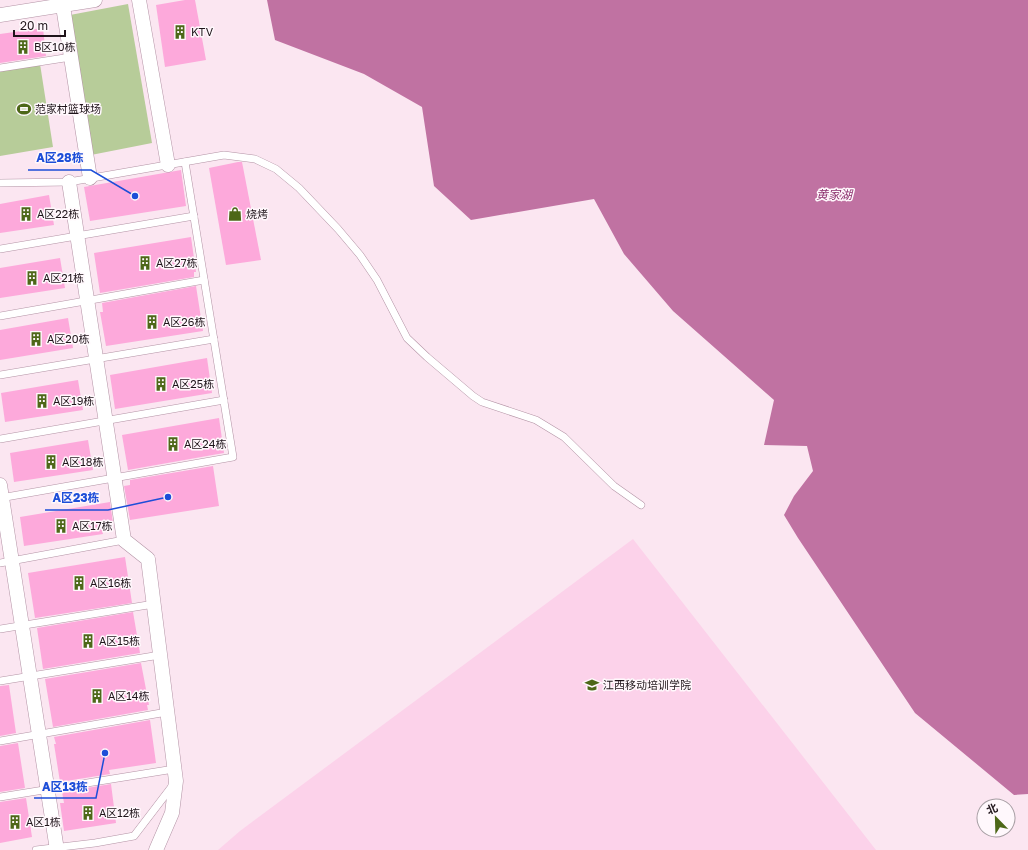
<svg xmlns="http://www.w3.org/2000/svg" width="1028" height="850" font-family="'Golos Text','Noto Sans SC',sans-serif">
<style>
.built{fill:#fcd2ea}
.green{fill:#b7cc99}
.water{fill:#c072a2}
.building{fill:#fda9db}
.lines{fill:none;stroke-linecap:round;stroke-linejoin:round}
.lane-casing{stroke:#b393a5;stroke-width:8}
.street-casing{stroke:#b393a5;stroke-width:15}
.lane{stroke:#fff;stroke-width:7}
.street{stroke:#fff;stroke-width:14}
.labels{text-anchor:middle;stroke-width:3;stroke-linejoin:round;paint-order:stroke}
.poi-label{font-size:11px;fill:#1f141a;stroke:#fff8fc;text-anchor:start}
.water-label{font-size:12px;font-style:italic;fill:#8b2d6c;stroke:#fff8fc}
.leader{fill:none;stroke:#1d4ed8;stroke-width:1.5}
.callout-dot{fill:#1d4ed8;stroke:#fff8fc;stroke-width:1.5}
.callout-label{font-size:12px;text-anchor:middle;font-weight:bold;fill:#1d4ed8;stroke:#fff8fc;stroke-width:3;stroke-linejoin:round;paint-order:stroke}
</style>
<rect width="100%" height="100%" fill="#fbe6f1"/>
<path class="built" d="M633,539L876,850H218L240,831Z"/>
<g class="green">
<path d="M128,4L152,143L91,155L70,15Z"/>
<path d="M40,64L53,147L0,156V71Z"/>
</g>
<path class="water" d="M267,0H1028V794L1014,795L915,713L798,538L784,515L794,496L813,471L807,446L764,445L774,400L673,311L624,254L594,199L471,220L434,186L422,107L364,74L275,40Z"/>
<g class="building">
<path d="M185,0H195L206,60L165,67L156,5Z"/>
<path d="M43,28L46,56L0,63V34Z"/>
<path d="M238,162H242L261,260L226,265L209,168Z"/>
<path d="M181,170L186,206L90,221L84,187Z"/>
<path d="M49,195L54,225L0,233V204Z"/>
<path d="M191,237L196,272H194V277L100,293L94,253Z"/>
<path d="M60,258L65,288L0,298V268Z"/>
<path d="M196,286L203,331L106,346L100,312H103L102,303Z"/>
<path d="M68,318L73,348L0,360V330Z"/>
<path d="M207,358L212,393L115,409L110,375Z"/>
<path d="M78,380L83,410L5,422L1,393Z"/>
<path d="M219,418L224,453L128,470L122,435Z"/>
<path d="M88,440L93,470L14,482L10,453Z"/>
<path d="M213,466L219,506L130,520L124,486L130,485V480Z"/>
<path d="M110,502L113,523L101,525L103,534L24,546L20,517Z"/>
<path d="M125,557L132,603L35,618L28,573Z"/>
<path d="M133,612L140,653L43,669L37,628Z"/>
<path d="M141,663L149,705H147L148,710L53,727L45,679Z"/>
<path d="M9,685L16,733L0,736V686Z"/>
<path d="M150,720L156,763L109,770L110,774L60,782L54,744H56L54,737Z"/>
<path d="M18,743L25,788L0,792V746Z"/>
<path d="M111,784L116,823L64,831L60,803H64L62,792Z"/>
<path d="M26,798L32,837L0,843V802Z"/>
</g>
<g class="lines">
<defs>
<g id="lane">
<path d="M0,68L71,57"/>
<path d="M0,183L69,182L224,155L255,159L276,169L299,188L338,229L360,255L377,280L407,338L427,357L473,396L482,402L536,420L564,437L614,486L641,505"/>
<path d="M0,249L194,216"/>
<path d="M0,316L204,280"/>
<path d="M0,375L214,339"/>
<path d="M0,439L224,400"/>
<path d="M0,498L233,457L185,162"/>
<path d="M0,563L124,540"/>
<path d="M0,629L154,604"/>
<path d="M0,681L160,655"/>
<path d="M0,741L167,712"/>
<path d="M0,797L174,769"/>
<path d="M36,850L95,843L134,836L173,785"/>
</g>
<g id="street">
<path d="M62,0L90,178"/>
<path d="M139,0L168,165"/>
<path d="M0,15L95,0"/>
<path d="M69,182L124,540L148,559L176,781L172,813L156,850"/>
<path d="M0,485L57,850"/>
</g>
</defs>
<use href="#lane" class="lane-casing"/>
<use href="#street" class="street-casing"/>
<use href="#lane" class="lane"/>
<use href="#street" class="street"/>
</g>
<defs>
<symbol id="building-bare" viewBox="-9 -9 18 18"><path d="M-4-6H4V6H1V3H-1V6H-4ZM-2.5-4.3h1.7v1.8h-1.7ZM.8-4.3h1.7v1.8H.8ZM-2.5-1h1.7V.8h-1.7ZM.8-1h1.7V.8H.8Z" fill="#4d6718" stroke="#fff8fc" stroke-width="2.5" paint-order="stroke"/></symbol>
<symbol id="stadium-bare" viewBox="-9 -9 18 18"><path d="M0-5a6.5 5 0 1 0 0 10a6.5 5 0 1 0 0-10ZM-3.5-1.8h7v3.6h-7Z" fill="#4d6718" stroke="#fff8fc" stroke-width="2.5" paint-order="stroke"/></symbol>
<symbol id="shop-bare" viewBox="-9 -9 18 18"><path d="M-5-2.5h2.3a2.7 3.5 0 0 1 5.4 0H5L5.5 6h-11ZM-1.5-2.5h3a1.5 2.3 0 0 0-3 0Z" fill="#4d6718" stroke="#fff8fc" stroke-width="2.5" paint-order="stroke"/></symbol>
<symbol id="university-bare" viewBox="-9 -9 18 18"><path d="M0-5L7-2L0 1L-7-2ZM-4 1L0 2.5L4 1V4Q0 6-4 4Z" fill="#4d6718" stroke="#fff8fc" stroke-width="2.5" paint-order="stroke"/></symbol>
</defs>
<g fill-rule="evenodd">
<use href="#building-bare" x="170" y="22" width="20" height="20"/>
<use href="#building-bare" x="13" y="37" width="20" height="20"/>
<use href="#stadium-bare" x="14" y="99" width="20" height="20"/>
<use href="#building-bare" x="16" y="204" width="20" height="20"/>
<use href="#shop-bare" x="225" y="204" width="20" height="20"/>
<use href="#building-bare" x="135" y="253" width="20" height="20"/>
<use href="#building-bare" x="22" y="268" width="20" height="20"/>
<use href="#building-bare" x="142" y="312" width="20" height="20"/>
<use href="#building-bare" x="26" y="329" width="20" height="20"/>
<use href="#building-bare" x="151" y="374" width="20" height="20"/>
<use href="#building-bare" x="32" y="391" width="20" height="20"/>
<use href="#building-bare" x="163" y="434" width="20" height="20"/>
<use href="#building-bare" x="41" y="452" width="20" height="20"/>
<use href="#building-bare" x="51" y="516" width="20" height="20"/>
<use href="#building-bare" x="69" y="573" width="20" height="20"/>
<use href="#building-bare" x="78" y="631" width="20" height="20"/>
<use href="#university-bare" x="582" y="675" width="20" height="20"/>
<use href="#building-bare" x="87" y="686" width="20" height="20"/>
<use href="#building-bare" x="78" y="803" width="20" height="20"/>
<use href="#building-bare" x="5" y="812" width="20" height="20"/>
</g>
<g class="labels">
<g class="poi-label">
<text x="191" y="36">KTV</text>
<text x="34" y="51">B区10栋</text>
<text x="35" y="113">范家村篮球场</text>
<text x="37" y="218">A区22栋</text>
<text x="246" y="218">烧烤</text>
<text x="156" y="267">A区27栋</text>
<text x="43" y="282">A区21栋</text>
<text x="163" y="326">A区26栋</text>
<text x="47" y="343">A区20栋</text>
<text x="172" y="388">A区25栋</text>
<text x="53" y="405">A区19栋</text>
<text x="184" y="448">A区24栋</text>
<text x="62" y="466">A区18栋</text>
<text x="72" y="530">A区17栋</text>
<text x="90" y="587">A区16栋</text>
<text x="99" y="645">A区15栋</text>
<text x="603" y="689">江西移动培训学院</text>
<text x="108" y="700">A区14栋</text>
<text x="99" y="817">A区12栋</text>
<text x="26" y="826">A区1栋</text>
</g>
<g class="water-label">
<text x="834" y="199">黄家湖</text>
</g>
</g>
<path class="leader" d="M135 196L91 170H28M168 497L108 510H45M105 753L96 798H34"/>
<g class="callout-dot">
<circle cx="135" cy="196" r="4"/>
<circle cx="168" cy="497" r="4"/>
<circle cx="105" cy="753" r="4"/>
</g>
<g class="callout-label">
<text x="60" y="162">A区28栋</text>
<text x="76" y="502">A区23栋</text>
<text x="65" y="791">A区13栋</text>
</g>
<g transform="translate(996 818) rotate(337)"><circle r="19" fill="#fff8fc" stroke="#a59da2"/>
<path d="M0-3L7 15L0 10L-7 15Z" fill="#4d6718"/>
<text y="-6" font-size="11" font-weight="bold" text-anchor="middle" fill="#1f141a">北</text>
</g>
<path d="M14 30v6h51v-6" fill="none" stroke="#1f141a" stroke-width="2"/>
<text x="20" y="30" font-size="12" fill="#1f141a" stroke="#fff8fc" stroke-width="3" paint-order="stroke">20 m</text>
</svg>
